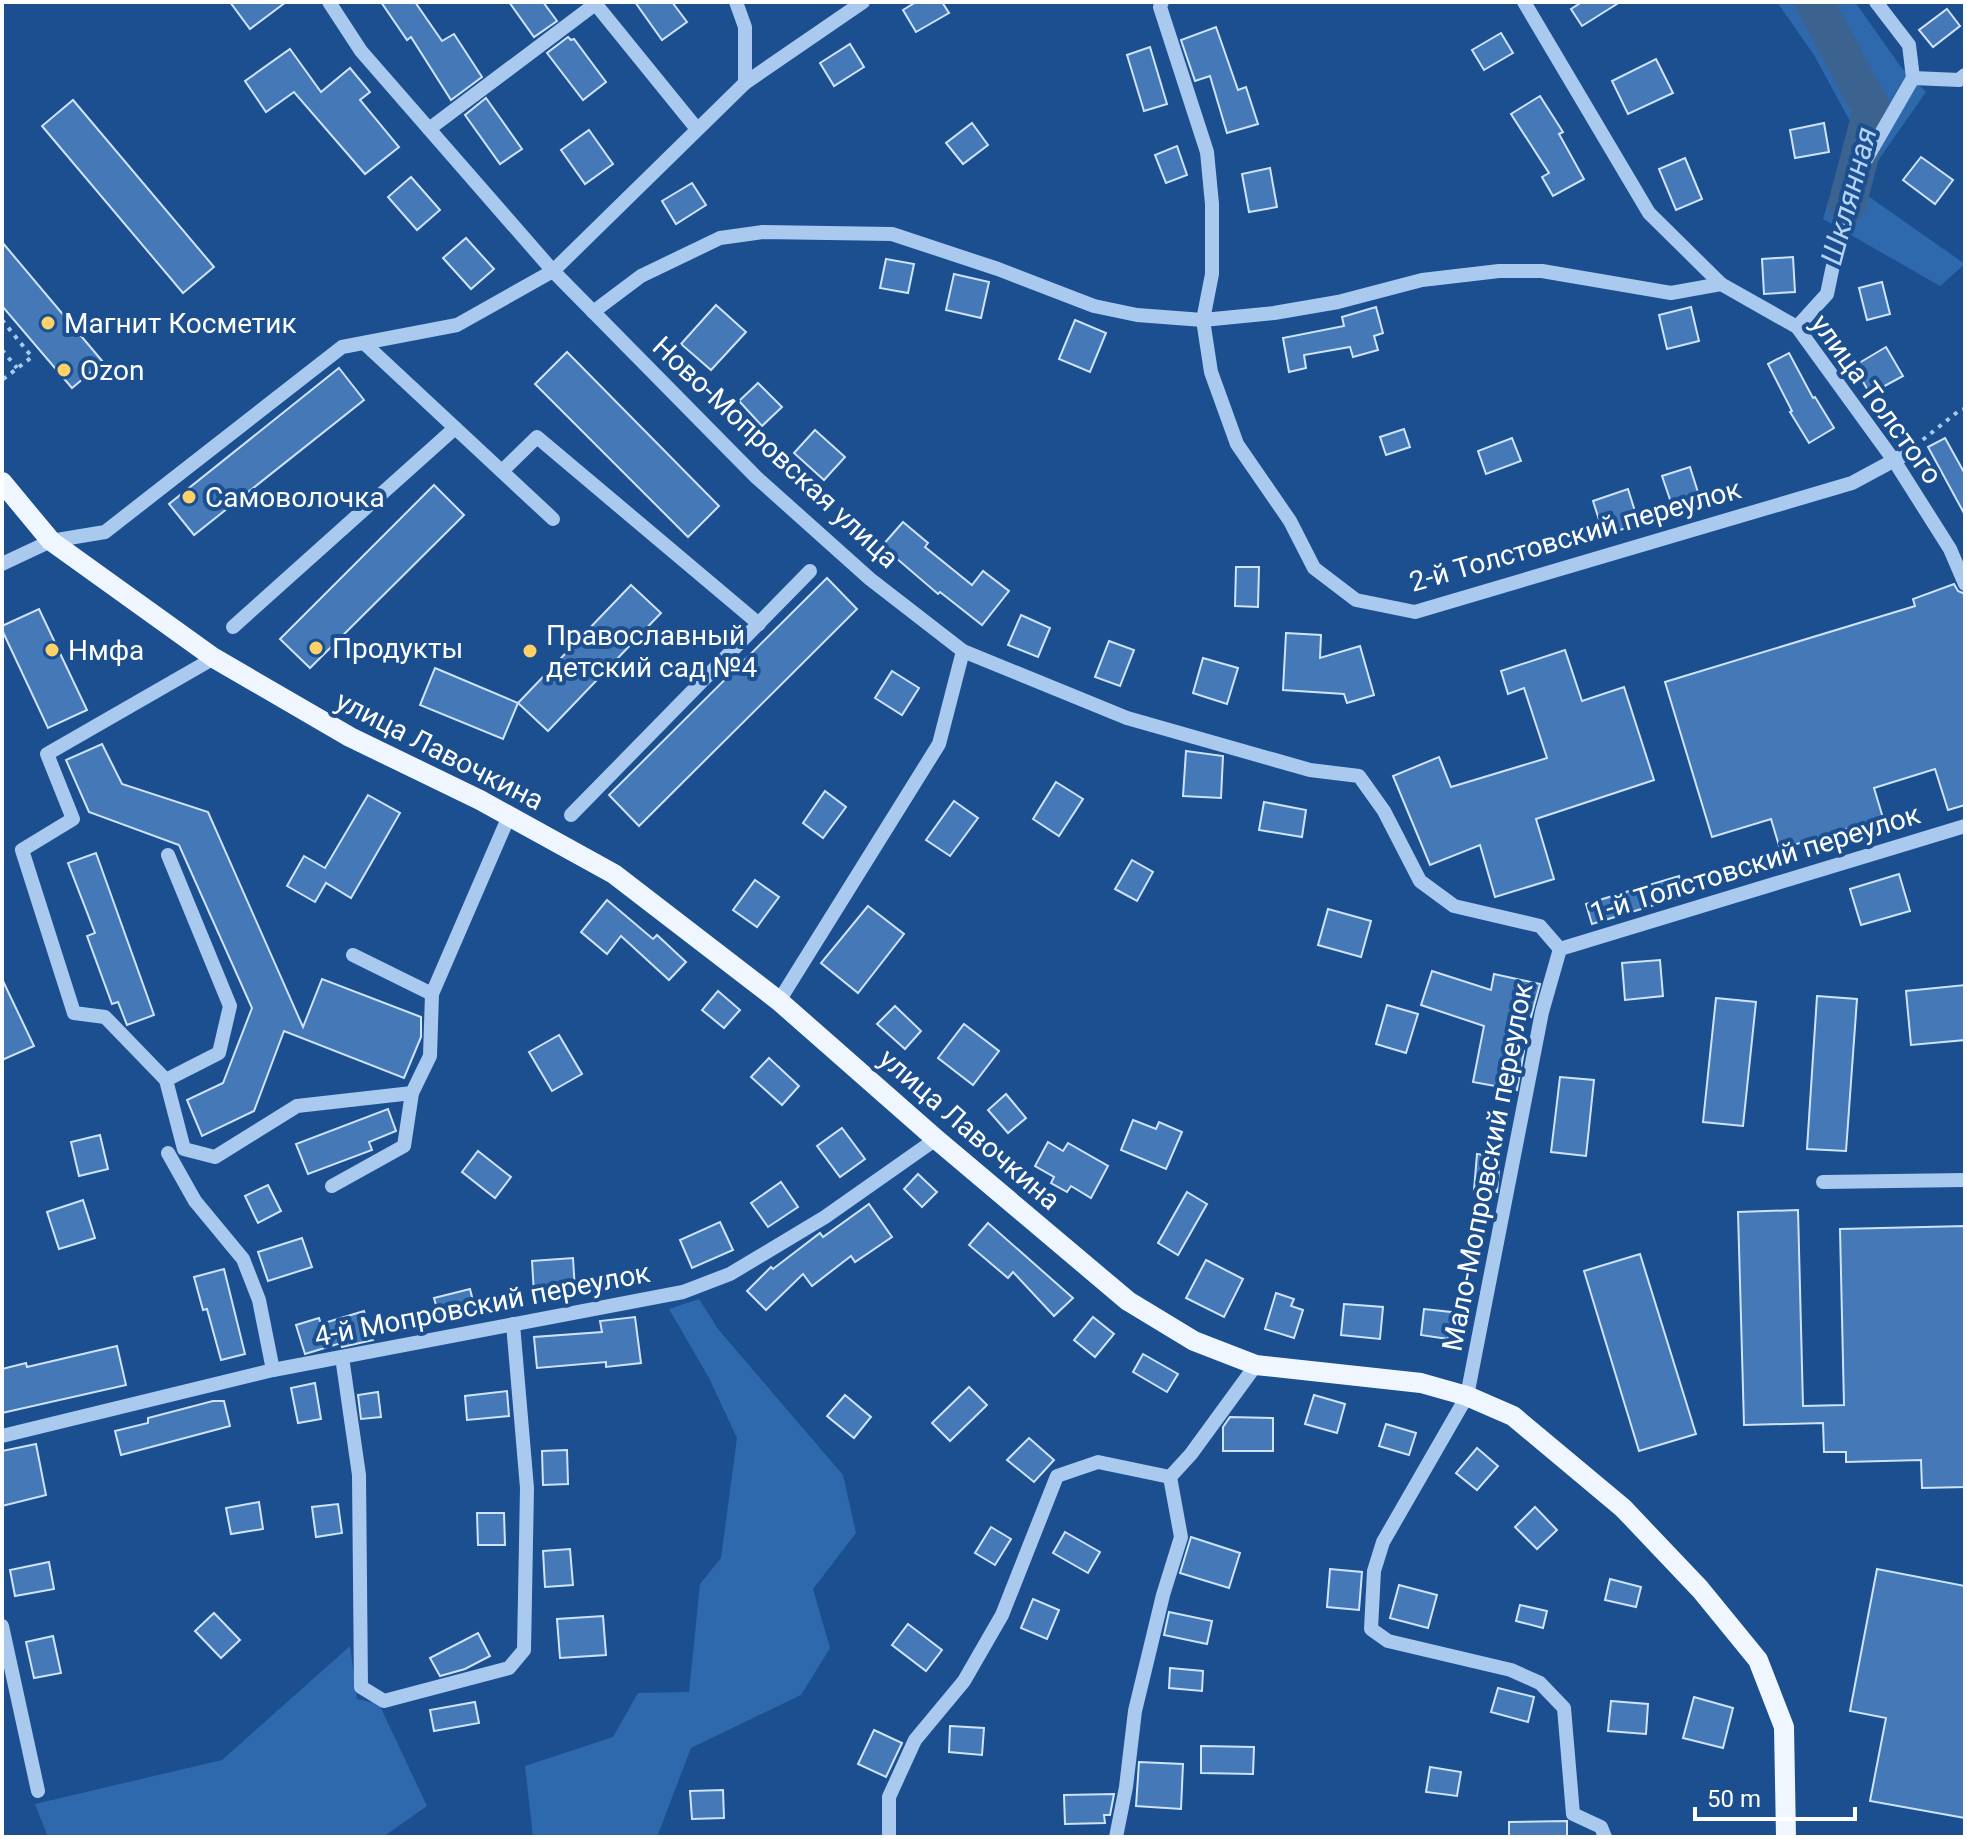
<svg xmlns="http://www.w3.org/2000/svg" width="1967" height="1839" font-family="Roboto,sans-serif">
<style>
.green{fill:#2e69ad}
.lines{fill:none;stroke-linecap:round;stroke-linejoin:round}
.river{stroke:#3c6290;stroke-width:38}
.building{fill:#4478b7;stroke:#cfe3fa;stroke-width:2}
.path{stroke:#a9c9ee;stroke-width:4;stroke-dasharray:4 6;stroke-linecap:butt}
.minor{stroke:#a9c9ee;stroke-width:14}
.major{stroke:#f0f6ff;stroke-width:20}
.poi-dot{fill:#ffd166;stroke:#1b4f8f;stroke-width:3}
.labels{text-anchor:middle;stroke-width:8;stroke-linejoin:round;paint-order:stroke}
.poi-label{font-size:28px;fill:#fff;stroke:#1b4f8f;text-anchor:start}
.street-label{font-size:28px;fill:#fff;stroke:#1b4f8f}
.water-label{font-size:30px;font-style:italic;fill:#b5d3f5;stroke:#1b4f8f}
</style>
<rect width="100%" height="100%" fill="#1b4f8f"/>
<g class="green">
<path d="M1777,2H1855L1901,67L1926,92L1858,189L1965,264L1940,286L1823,219L1851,123L1814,55Z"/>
<path d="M699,1299L718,1329L843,1475L856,1533L813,1589L830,1648L801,1695L691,1748L657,1837H533L525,1766L613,1737L638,1693L689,1692L700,1584L721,1558L737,1438L709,1378L669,1309Z"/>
<path d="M350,1646L357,1699L379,1704L427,1806L383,1837H48L35,1804L222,1760Z"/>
</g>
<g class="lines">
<path class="river" d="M1814,2L1872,110L1847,205"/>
</g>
<g class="building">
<path d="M230,2H286L250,29Z"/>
<path d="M381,2H415L442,41L454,34L482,77L451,100L411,37L407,40Z"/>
<path d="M509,2H543L557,21L534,37Z"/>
<path d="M635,2H672L687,22L662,40Z"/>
<path d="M916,2H942L949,13L916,32L903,10Z"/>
<path d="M1582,2H1620L1582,26L1571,9Z"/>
<path d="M1947,9L1960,26L1933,47L1919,30Z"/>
<path d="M1216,27L1238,90L1246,87L1258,124L1227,133L1210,76L1195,81L1181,40Z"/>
<path d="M1501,33L1513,53L1484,70L1472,50Z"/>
<path d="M568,37L571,40L574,39L606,82L583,100L547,53Z"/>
<path d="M850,44L864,67L834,86L820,63Z"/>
<path d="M1150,47L1167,104L1144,111L1127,55Z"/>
<path d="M290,49L321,92L350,68L370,92L360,100L399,147L365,174L294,92L266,112L245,81Z"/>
<path d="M1656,59L1673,93L1628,114L1612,81Z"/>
<path d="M1540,96L1563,132L1559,134L1584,179L1553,196L1542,177L1549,173L1511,114Z"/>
<path d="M486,98L522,149L500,164L465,115Z"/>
<path d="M73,100L214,267L183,293L42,126Z"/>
<path d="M972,123L988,145L963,164L946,143Z"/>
<path d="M1824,123L1829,152L1795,158L1790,130Z"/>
<path d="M589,130L613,164L585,184L561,150Z"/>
<path d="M1177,146L1187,175L1166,183L1155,155Z"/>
<path d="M1921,157L1953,180L1935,204L1903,180Z"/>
<path d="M1685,158L1702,199L1676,210L1659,169Z"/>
<path d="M1270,168L1277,207L1249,212L1242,174Z"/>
<path d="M411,177L440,210L417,230L388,197Z"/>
<path d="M692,183L706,205L676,224L662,201Z"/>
<path d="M466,238L494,269L471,289L443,258Z"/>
<path d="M2,242L103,362L72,388L2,306Z"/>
<path d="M1793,257L1795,292L1764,294L1762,259Z"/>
<path d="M886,259L914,264L908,293L880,288Z"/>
<path d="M954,274L989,282L981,318L946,310Z"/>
<path d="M1882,282L1890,314L1867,320L1859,288Z"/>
<path d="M716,305L746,332L711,370L681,344Z"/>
<path d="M1376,307L1383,333L1374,336L1378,350L1353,357L1350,347L1304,355L1306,368L1289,372L1283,338L1344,326L1342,317Z"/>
<path d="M1691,307L1699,341L1667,349L1659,315Z"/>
<path d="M1075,320L1106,333L1090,372L1059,359Z"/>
<path d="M1886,347L1903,376L1870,394L1854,366Z"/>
<path d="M567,352L719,506L688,537L535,384Z"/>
<path d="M1789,353L1813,398L1815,397L1834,428L1809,443L1790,412L1792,411L1768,364Z"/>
<path d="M339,368L364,400L194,535L169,504Z"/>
<path d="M758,383L782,407L762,426L739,401Z"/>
<path d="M1404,429L1410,447L1386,455L1380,437Z"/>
<path d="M815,430L845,457L824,480L794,453Z"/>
<path d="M1512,438L1521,461L1486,474L1478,451Z"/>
<path d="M1945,438L1965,474V515L1928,447Z"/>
<path d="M1690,467L1703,508L1676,517L1662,476Z"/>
<path d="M434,485L464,515L310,668L280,639Z"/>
<path d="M1628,489L1639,524L1604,535L1593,501Z"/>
<path d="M903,522L928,543L925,547L972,585L983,571L1009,591L982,625L940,592L938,594L882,546Z"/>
<path d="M1236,567H1259L1258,607L1235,606Z"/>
<path d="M827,578L857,609L639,826L609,795Z"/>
<path d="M1954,584L1958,591L1965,594V805L1948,810L1935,769L1874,788L1883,818L1780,849L1771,819L1712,837L1665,682L1915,606L1913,599Z"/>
<path d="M631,585L661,613L548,731L518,703Z"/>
<path d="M39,609L87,710L48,728L2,630V626Z"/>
<path d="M1021,615L1050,628L1038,657L1008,645Z"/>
<path d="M1286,633L1321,635L1320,658L1360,646L1374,695L1347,703L1344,694L1283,690Z"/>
<path d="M1109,641L1134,650L1120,686L1095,677Z"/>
<path d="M1565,650L1582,701L1624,687L1654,780L1536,819L1554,879L1495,897L1480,845L1430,865L1393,776L1439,757L1451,787L1547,758L1524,688L1508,694L1501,671Z"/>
<path d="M1203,658L1238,668L1227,704L1193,693Z"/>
<path d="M435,668L518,703L503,739L420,705Z"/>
<path d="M892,671L919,688L902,715L875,698Z"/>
<path d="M102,744L122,784L208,812L303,1027L322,979L421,1017V1037L404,1078L284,1031L254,1111L202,1136L187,1100L223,1083L252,1008L179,845L89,812L66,760Z"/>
<path d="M1186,751L1223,756L1221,798L1183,796Z"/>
<path d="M1056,782L1083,799L1059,836L1033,819Z"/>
<path d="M825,791L846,807L823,838L803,823Z"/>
<path d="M368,795L400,813L351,898L326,883L315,902L287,886L304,856L325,868Z"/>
<path d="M954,801L978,818L950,856L926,840Z"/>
<path d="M1264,802L1306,810L1302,837L1259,830Z"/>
<path d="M96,853L154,1015L127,1025L118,1002L112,1004L87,936L95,933L68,863Z"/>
<path d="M1132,860L1153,872L1137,901L1115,889Z"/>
<path d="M1899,874L1910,911L1861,925L1850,889Z"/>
<path d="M1679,876L1684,896L1592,924L1586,904Z"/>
<path d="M755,880L779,897L757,927L733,910Z"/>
<path d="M607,900L653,939L657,935L686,962L669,980L621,936L607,954L581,932Z"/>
<path d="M868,906L904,934L858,993L821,963Z"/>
<path d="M1328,909L1371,921L1361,957L1318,945Z"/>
<path d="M1660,960L1663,996L1625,1000L1622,963Z"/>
<path d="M1432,971L1491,990L1494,974L1540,984L1531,1017L1513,1013L1506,1047L1524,1051L1517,1090L1473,1082L1484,1026L1421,1005Z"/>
<path d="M2,979L34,1046L2,1060Z"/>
<path d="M1965,985V1040L1911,1045L1906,991Z"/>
<path d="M718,991L740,1010L724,1028L702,1010Z"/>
<path d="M1817,996L1857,999L1846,1151L1807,1149Z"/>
<path d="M1716,998L1756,1002L1743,1126L1703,1122Z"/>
<path d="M1387,1005L1418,1014L1406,1053L1376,1044Z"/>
<path d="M895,1006L921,1031L905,1049L877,1024Z"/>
<path d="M964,1024L999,1051L973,1085L938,1058Z"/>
<path d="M559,1035L582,1074L552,1091L529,1052Z"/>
<path d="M769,1058L799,1086L782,1105L751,1077Z"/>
<path d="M1560,1077L1594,1080L1586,1156L1551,1152Z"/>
<path d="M1006,1094L1026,1118L1008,1133L988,1110Z"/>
<path d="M388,1109L396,1131L369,1142L372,1150L308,1174L296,1144Z"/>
<path d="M1133,1120L1156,1129L1159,1122L1182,1132L1166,1169L1121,1150Z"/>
<path d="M842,1128L865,1159L840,1177L817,1146Z"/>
<path d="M100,1135L108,1169L79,1176L71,1142Z"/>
<path d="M1048,1142L1063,1151L1068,1143L1108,1166L1091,1198L1071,1186L1067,1192L1051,1183L1054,1177L1035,1166Z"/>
<path d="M478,1151L511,1177L495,1198L462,1172Z"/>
<path d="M1477,1154L1500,1157L1497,1192L1474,1190Z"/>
<path d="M918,1174L937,1192L922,1207L904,1189Z"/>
<path d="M781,1182L798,1207L768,1227L751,1203Z"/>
<path d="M268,1185L281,1211L258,1223L245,1196Z"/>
<path d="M1187,1192L1207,1204L1178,1255L1158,1243Z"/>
<path d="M83,1200L95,1238L59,1249L47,1212Z"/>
<path d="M869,1204L892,1237L855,1262L851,1256L812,1286L803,1274L766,1310L747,1291L771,1267L773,1269L820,1233L823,1237Z"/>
<path d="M1798,1210L1803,1406L1844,1405L1840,1229L1965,1226V1487L1922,1488L1921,1460L1846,1462V1452H1824L1823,1423L1744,1425L1738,1212Z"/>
<path d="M720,1222L733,1250L692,1268L680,1240Z"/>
<path d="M988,1223L1073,1298L1054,1316L1013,1272L1008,1278L969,1245Z"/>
<path d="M302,1238L312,1267L268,1281L258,1252Z"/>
<path d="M1640,1254L1696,1434L1639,1451L1584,1271Z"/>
<path d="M573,1258L575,1290L534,1294L532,1261Z"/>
<path d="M1206,1260L1243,1279L1224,1317L1186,1298Z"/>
<path d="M224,1269L245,1354L221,1360L207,1309L203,1310L194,1277Z"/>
<path d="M470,1289L476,1313L441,1323L434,1298Z"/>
<path d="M1276,1293L1294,1299L1291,1306L1303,1310L1294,1338L1265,1329Z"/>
<path d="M1344,1304L1383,1307L1380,1339L1341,1335Z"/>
<path d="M1424,1309L1451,1312L1448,1339L1421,1335Z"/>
<path d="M364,1311L373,1340L342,1347L341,1343L305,1354L296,1325L319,1318L321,1324Z"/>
<path d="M635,1317L641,1363L606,1367V1362L537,1368L534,1337L602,1332L600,1321Z"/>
<path d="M1093,1317L1114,1334L1095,1357L1074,1340Z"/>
<path d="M117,1346L126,1385L2,1413V1369L26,1363L27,1367Z"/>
<path d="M1143,1354L1178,1374L1167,1392L1133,1372Z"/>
<path d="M315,1383L321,1419L298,1423L291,1388Z"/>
<path d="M969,1387L987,1405L950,1441L932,1423Z"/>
<path d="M507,1391L509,1416L467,1420L465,1396Z"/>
<path d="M378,1392L381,1417L361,1419L358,1395Z"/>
<path d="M845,1395L871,1417L854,1438L827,1416Z"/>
<path d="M1314,1395L1345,1404L1337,1433L1305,1424Z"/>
<path d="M213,1401H224L230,1426L121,1455L115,1431L148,1423V1418Z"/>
<path d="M1230,1417L1273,1418V1451H1223V1427Z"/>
<path d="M1386,1424L1416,1433L1409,1455L1379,1446Z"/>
<path d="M1029,1438L1054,1460L1034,1482L1007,1460Z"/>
<path d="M36,1444L46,1495L2,1506V1451Z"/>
<path d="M1477,1448L1498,1466L1477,1490L1456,1473Z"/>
<path d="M567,1450L568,1484L543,1485L542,1451Z"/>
<path d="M259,1502L263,1529L231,1534L226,1508Z"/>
<path d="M338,1504L342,1533L316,1537L312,1507Z"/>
<path d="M1535,1507L1557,1530L1537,1549L1515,1527Z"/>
<path d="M477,1513H504L505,1545H478Z"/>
<path d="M991,1527L1011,1539L995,1565L975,1553Z"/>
<path d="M1065,1532L1100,1552L1088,1573L1053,1553Z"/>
<path d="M1191,1537L1240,1553L1229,1588L1180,1573Z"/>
<path d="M570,1549L573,1585L545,1587L543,1551Z"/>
<path d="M49,1562L54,1589L15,1596L10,1570Z"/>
<path d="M1330,1569L1362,1572L1359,1610L1327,1607Z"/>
<path d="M1877,1569L1965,1586V1818L1870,1801L1886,1718L1850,1711Z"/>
<path d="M1610,1579L1641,1587L1636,1607L1605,1600Z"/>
<path d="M1399,1585L1437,1595L1428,1628L1390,1618Z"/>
<path d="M1033,1599L1059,1610L1047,1639L1021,1628Z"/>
<path d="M1520,1605L1547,1611L1543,1628L1516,1621Z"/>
<path d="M1169,1612L1212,1621L1207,1644L1164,1635Z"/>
<path d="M214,1613L240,1640L221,1658L195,1631Z"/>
<path d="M603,1616L606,1655L560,1658L557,1619Z"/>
<path d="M908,1624L942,1650L926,1671L892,1645Z"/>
<path d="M478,1633L490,1656L465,1669L440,1676L430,1658Z"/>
<path d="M53,1636L61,1673L34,1678L26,1642Z"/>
<path d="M1170,1668L1203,1671L1202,1691L1169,1688Z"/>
<path d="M1498,1688L1534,1697L1528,1722L1491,1712Z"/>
<path d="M1694,1697L1733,1708L1723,1748L1683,1738Z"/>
<path d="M1611,1701L1648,1704L1646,1734L1608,1731Z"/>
<path d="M475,1702L479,1723L434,1731L430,1710Z"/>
<path d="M950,1726L984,1728L982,1755L949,1752Z"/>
<path d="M874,1730L902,1743L886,1777L858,1764Z"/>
<path d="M1201,1746L1254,1747L1253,1774L1201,1773Z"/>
<path d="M1139,1762L1183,1764L1181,1809L1136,1806Z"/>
<path d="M1430,1767L1461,1772L1457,1796L1426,1792Z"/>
<path d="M723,1790L724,1818L692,1819L690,1791Z"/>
<path d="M1114,1794L1110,1815H1104L1105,1823L1065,1824L1064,1795Z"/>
<path d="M1567,1821V1837H1509V1822Z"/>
</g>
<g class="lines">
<g class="path">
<path d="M2,320L32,357L2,380"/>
<path d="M2,350L17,368"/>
<path d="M1915,446L1960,410L1965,409"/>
</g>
<g class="minor">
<path d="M329,2L361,51L553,271L756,477L870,579L963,651L1127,718L1310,770L1359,776L1384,811L1420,881L1454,906L1540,926L1560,949"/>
<path d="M594,2L697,129"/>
<path d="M736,2L745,27V83"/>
<path d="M1162,2L1160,7L1207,152L1212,204V274L1203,320L1211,372L1237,444L1290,521L1314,568L1356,600L1415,612L1852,483L1904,455"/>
<path d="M1524,2L1649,213L1721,284L1797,327L1895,462L1950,549L1965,584"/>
<path d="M1913,78L1959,80L1965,75"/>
<path d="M429,129L598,2"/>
<path d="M593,312L641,276L720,238L763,232L892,234L998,269L1094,306L1137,315L1203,320L1274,313L1338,302L1422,280L1499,271H1542L1671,293L1721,284"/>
<path d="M1797,327L1827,294L1849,189L1913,78L1909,45L1876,2"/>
<path d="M364,343L553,519"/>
<path d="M502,471L537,437L759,624"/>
<path d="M2,564L51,541L105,532L342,347L457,325L553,271L745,83L863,2"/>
<path d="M233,627L455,428"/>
<path d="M571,815L810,571"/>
<path d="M168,855L230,1006L219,1053L166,1080L184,1149L215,1157L297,1106L412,1093L430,1056L432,994"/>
<path d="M1560,949L1542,1012L1467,1396L1383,1542L1374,1571L1371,1629L1388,1641L1511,1670L1540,1683L1564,1708L1573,1814L1601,1827L1605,1837"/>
<path d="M1560,949L1965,826"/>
<path d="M353,955L432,994L509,816"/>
<path d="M779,1001L939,744L963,651"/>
<path d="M166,1080L105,1017L74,1013L22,850L73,819L47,754L214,658"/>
<path d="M168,1153L195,1201L243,1259L259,1300L273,1370"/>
<path d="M1823,1182L1965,1180"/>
<path d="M332,1186L404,1146L412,1093"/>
<path d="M342,1357L359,1475L361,1687L384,1701L509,1668L524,1650L527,1488L513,1324"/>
<path d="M2,1436L273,1370L683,1292L730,1274L825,1217L936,1139"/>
<path d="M2,1626L38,1791"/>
<path d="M889,1837V1797L915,1740L964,1681L1002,1615L1057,1476L1098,1462L1170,1477L1191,1454L1256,1365"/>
<path d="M1116,1837L1126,1787L1135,1711L1163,1595L1181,1537L1170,1477"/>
</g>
<path class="major" d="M2,482L51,541L214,658L350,737L480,800L614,874L779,1001L936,1139L1128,1301L1194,1341L1256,1365L1421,1383L1467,1396L1513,1416L1623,1508L1700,1589L1758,1660L1784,1727L1786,1837"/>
</g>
<g class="poi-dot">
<circle cx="48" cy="323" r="8"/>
<circle cx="64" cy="370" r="8"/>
<circle cx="189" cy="497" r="8"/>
<circle cx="316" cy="648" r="8"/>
<circle cx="52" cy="650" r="8"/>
<circle cx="530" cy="651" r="8"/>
</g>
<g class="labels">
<g class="poi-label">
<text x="64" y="333">Магнит Косметик</text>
<text x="80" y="380">Ozon</text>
<text x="205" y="507">Самоволочка</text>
<text x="546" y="645">Православный<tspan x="546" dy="32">детский сад №4</tspan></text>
<text x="332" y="658">Продукты</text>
<text x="68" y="660">Нмфа</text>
</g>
<g class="street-label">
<text transform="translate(1877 399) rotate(54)" y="10">улица Толстого</text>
<text transform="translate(776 452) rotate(43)" y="10">Ново-Мопровская улица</text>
<text transform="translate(1575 535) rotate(-16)" y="10">2-й Толстовский переулок</text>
<text transform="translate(440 750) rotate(27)" y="10">улица Лавочкина</text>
<text transform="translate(1755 863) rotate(-17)" y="10">1-й Толстовский переулок</text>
<text transform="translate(970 1129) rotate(41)" y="10">улица Лавочкина</text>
<text transform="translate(1487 1167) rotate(-79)" y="10">Мало-Мопровский переулок</text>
<text transform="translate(482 1304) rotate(-11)" y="10">4-й Мопровский переулок</text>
</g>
<g class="water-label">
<text transform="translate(1849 196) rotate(-75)" y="10">Шклянная</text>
</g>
</g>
<rect width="1967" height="1839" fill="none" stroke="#ffffff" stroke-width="8"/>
<path d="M1695 1807v12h160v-12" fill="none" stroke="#ffffff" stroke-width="4"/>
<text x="1707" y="1807" font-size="24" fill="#ffffff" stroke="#1b4f8f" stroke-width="6" paint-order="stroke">50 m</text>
</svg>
